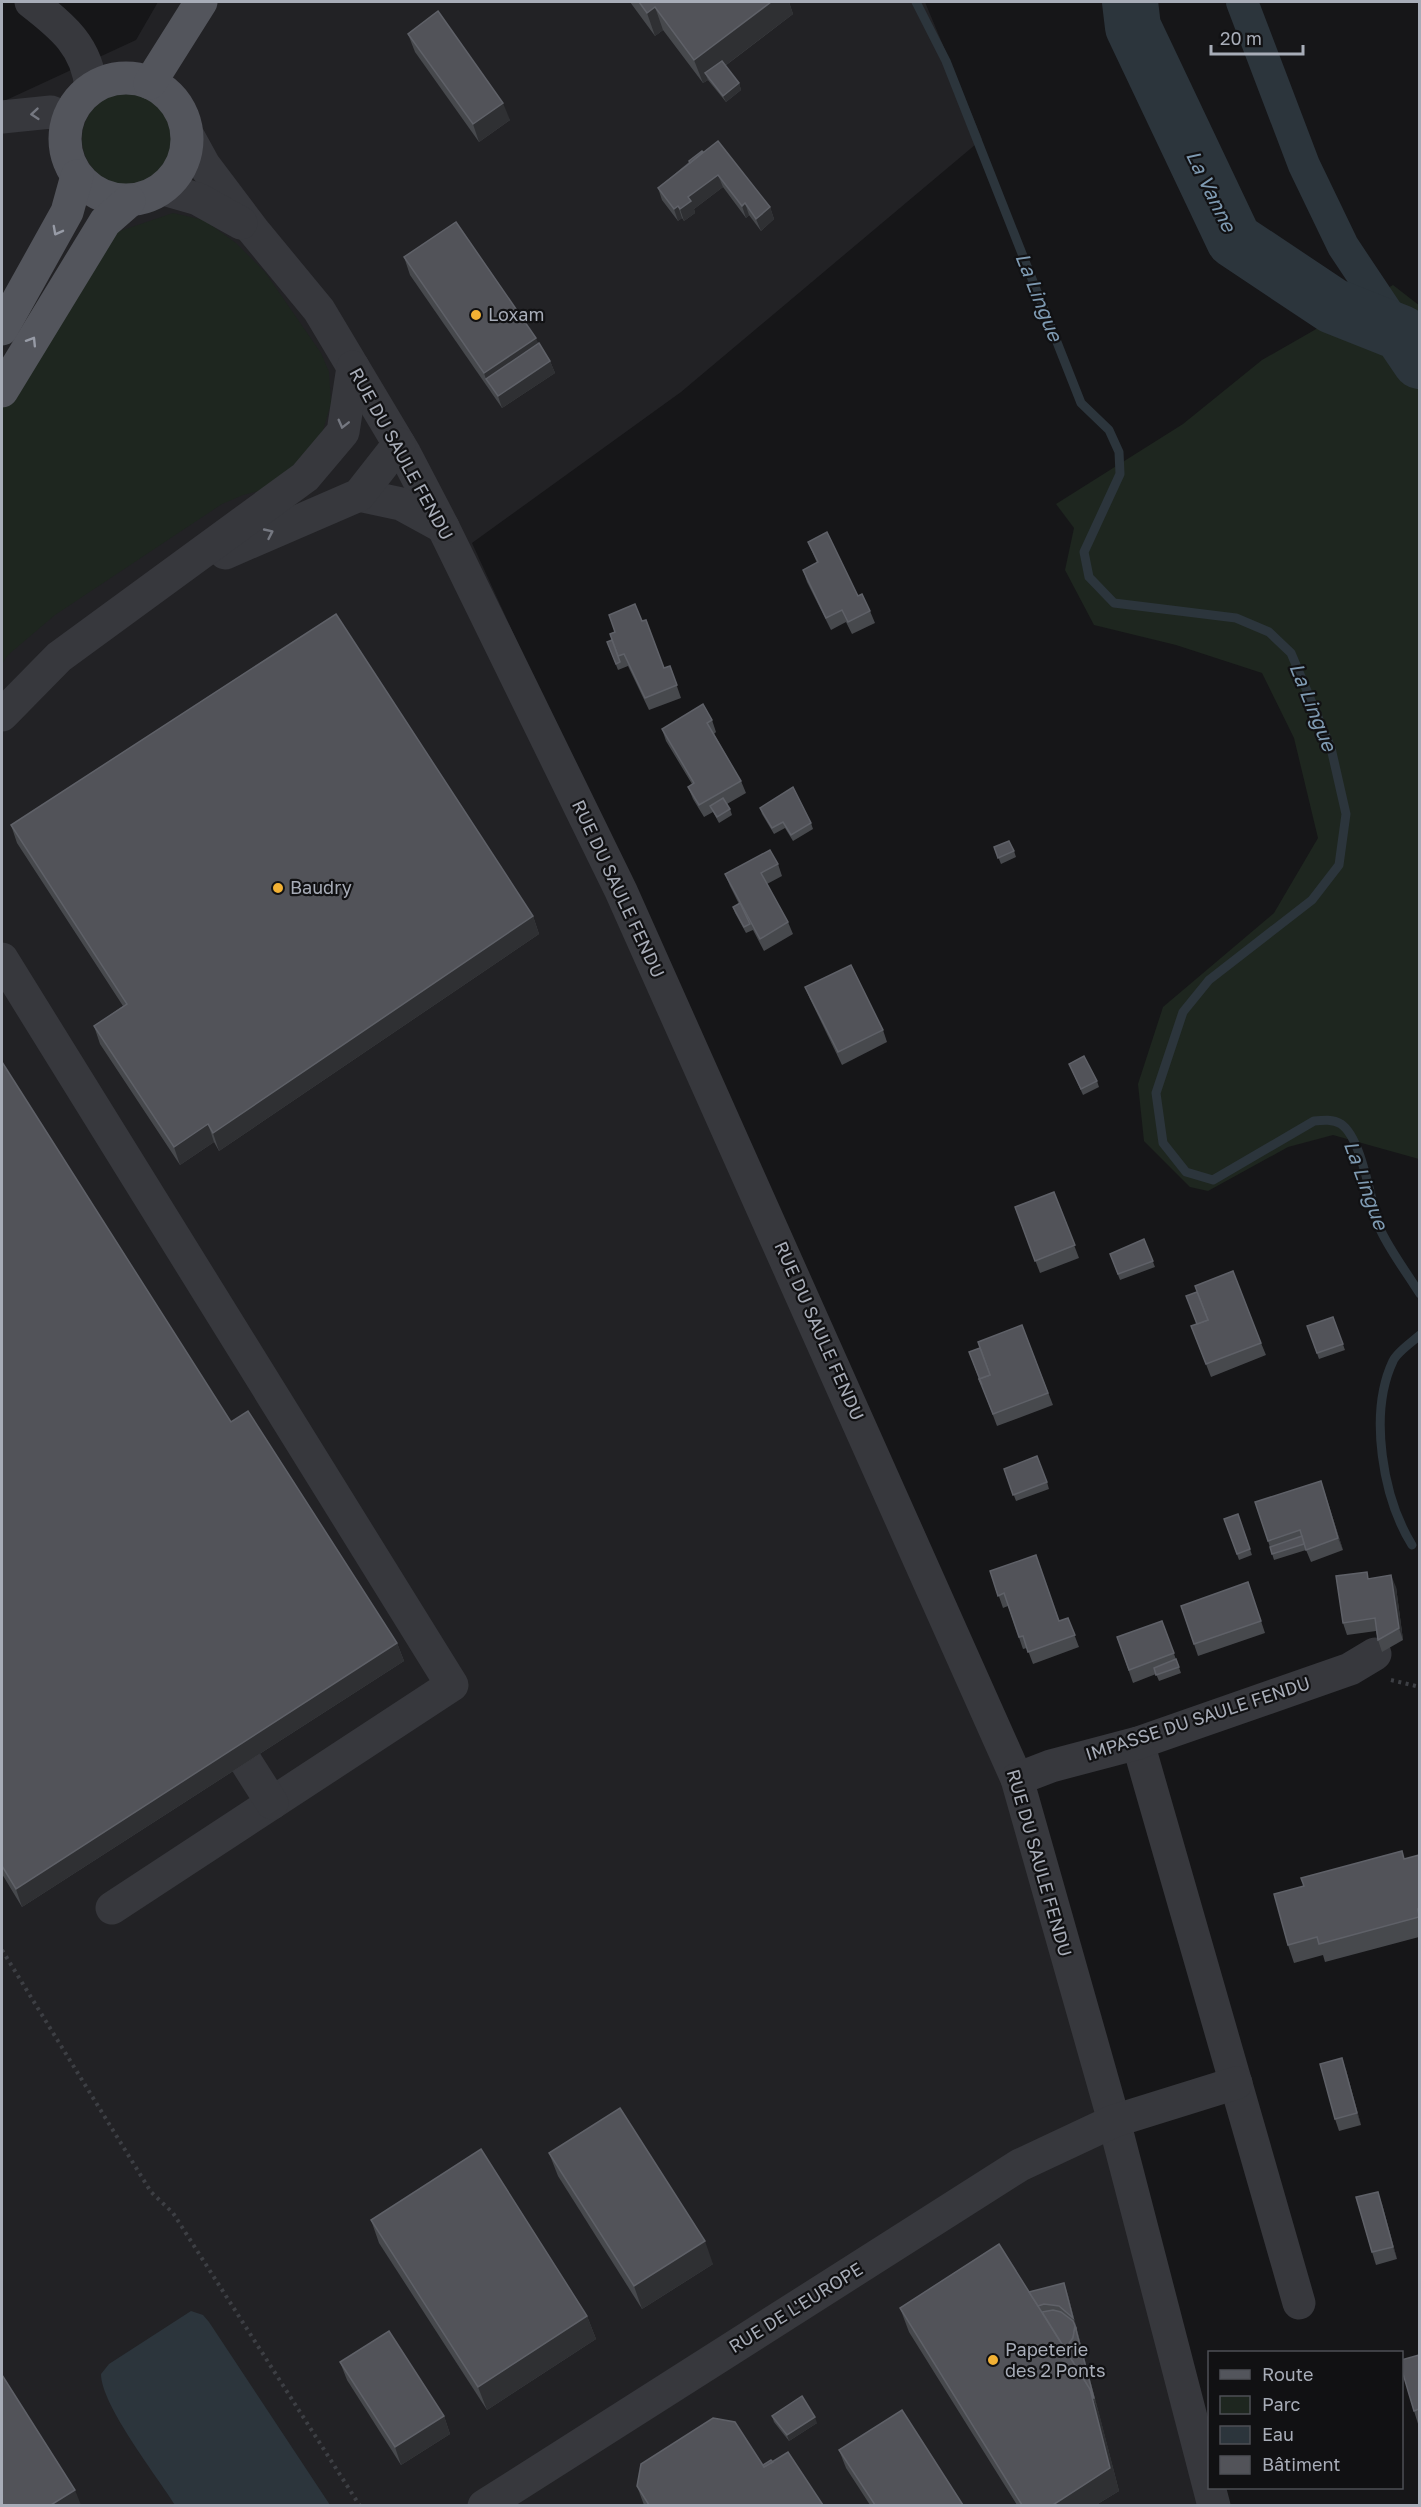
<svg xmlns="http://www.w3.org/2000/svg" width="1421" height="2507" font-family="'Golos Text',sans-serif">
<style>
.built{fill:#222225}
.green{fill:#1e261f}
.water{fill:#2c353c}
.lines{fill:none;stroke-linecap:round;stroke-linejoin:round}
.stream{stroke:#2c353c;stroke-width:9}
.canal{stroke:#2c353c;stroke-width:32}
.river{stroke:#2c353c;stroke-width:56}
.path{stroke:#3d3f44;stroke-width:4;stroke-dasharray:3 4.5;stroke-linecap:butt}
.minor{stroke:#37383d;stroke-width:33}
.major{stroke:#53555c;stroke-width:33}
.wall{fill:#47494d}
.shaded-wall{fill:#2f3033}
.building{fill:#525359;stroke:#5f6168;stroke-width:1.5}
.oneway{stroke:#757881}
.oneway2{stroke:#979ba6}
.poi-dot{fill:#f2b134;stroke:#111113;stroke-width:2}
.labels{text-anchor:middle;stroke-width:4.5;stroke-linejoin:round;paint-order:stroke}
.poi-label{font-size:18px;fill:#a8adb8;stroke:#111113;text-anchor:start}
.street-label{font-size:18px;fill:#a8adb8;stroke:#111113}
.water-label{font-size:20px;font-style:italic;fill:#7f9bb3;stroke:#111113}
</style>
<rect width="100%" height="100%" fill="#161618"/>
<path class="built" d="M158,2H925L982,139L681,392L472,543L926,1535L1222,2505H2V102L136,40Z"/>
<g class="green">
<circle cx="128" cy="139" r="46"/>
<path d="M173,213L204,220L236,243L265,272L321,353L329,372L331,403L321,437L278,486L243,495L222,504L55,615L8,655L2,664V404L117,232Z"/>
<path d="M1393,285L1420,306L1419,1159L1333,1135L1288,1147L1208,1191L1190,1187L1144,1141L1138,1084L1163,1007L1274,913L1318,838L1294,738L1262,673L1176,645L1094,625L1065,570L1074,528L1056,504L1183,424L1262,360Z"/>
</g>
<path class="water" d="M191,2311L203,2315L209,2322L330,2505H175C157,2476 101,2405 101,2374L109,2364Z"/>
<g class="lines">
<g class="stream">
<path d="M916,2L946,61L1081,403L1109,430L1119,452L1120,474L1084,552L1089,577L1114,603L1236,618L1269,632L1291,653L1331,748L1346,814L1339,865L1312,900L1209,980L1183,1012L1156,1093L1163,1143L1186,1172L1213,1180L1314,1121C1323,1120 1333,1119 1341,1124C1363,1139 1371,1206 1381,1231C1391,1252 1407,1273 1420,1294"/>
<path d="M1401,333L1420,334"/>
<path d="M1412,1545C1383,1498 1368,1414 1393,1361C1397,1352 1412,1342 1420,1335"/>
</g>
<path class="canal" d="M1242,2L1304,165L1343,246L1401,333"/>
<path class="river" d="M1130,2L1133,27L1234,240L1333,306L1401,333L1420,361"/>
<g class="path">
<path d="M1391,1680L1420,1687"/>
<path d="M2,1950L151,2192L173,2213L360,2506"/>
</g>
<g class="minor">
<path d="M31,2C62,26 88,47 91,89"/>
<path d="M2,117L51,112L68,119"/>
<path d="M187,134L204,165L253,230L319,310L405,454L443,527L621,891L1017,1779L1114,2121L1214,2506"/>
<path d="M163,189L198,199L241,223"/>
<path d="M359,495L401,504L443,527"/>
<path d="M225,553L359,495L399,444"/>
<path d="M2,715L59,657L305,477L343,432L353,367"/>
<path d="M2,959L452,1685L112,1908"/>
<path d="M1138,1743L1299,2303"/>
<path d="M246,1762L272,1803"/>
<path d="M1017,1779L1051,1766L1138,1743L1350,1669L1375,1654"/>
<path d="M484,2506L1020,2165L1114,2121L1236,2083"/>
</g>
<g class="major">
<circle cx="126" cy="139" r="61"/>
<path d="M150,83L201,2"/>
<path d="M2,329L67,212L77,176"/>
<path d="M2,391L105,222L129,201"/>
</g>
</g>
<g class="wall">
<path d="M630,2H789L793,14L725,66L739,83L741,90L726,102L708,80L703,83L663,30L655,36Z"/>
<path d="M408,34L510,120L479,142L415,52Z"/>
<path d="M702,151L770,207L774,219L761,231L749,215L746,218L723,187L694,209L695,213L684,221L682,218L678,221L662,200L658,188Z"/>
<path d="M404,257L539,343L550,361L555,373L502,408L410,275Z"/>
<path d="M808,542L858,596L870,611L875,623L852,634L846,622L831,630L807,582L803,570L817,563Z"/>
<path d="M642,621L664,668L670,666L681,698L649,710L628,666L618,670L607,642L612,640Z"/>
<path d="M712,720L716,732L714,734L741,781L746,793L727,804L730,809L732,815L719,823L713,812L704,817L693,799L688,787L692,784L666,741L662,729Z"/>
<path d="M760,808L811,823L813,829L793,841L785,828L774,834L762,814Z"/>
<path d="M11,825L533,916L539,934L219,1151L214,1142L180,1165L100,1044L94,1026L123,1006L17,843Z"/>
<path d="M994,847L1014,851L1016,857L1001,864Z"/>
<path d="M778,864L782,876L767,884L788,922L793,934L764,951L753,930L746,933L735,913L733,907L739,904L730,886L725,874Z"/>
<path d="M805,987L883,1030L887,1042L842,1065L810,999Z"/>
<path d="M2,1062L231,1422L397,1643L404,1661L22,1907L2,1874Z"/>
<path d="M1069,1064L1097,1081L1099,1087L1083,1095Z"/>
<path d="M1054,1192L1079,1258L1040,1273L1015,1207Z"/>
<path d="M1144,1239L1155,1267L1120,1280L1110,1254Z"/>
<path d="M1333,1317L1345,1350L1319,1359L1307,1326Z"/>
<path d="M1197,1324L1261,1343L1266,1355L1211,1377L1191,1326Z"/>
<path d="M1022,1325L1053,1405L997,1426L969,1352L980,1348Z"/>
<path d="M1004,1469L1047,1482L1049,1489L1016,1501Z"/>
<path d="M1321,1481L1343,1550L1311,1562L1306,1550L1274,1560L1268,1541Z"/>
<path d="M1238,1514L1252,1555L1239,1560L1224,1519Z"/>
<path d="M990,1571L1059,1621L1068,1618L1079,1647L1033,1664L1027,1648L1023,1649L1008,1606L1003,1608Z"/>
<path d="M1370,1579L1396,1587L1403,1640L1382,1652L1378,1640L1376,1631L1347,1635L1343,1623Z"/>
<path d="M1248,1582L1265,1633L1198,1656L1181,1606Z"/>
<path d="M1162,1621L1181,1673L1159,1681L1156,1674L1133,1683L1117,1637Z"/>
<path d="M1419,1855V1937L1325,1962L1323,1955L1294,1963L1288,1945L1405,1859Z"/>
<path d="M1346,2070L1361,2125L1339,2131L1335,2119Z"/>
<path d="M549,2153L713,2264L642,2309L558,2176Z"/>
<path d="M1382,2204L1397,2259L1376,2265L1372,2252Z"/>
<path d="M371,2220L587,2316L596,2339L487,2410L379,2243Z"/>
<path d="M1064,2283L1068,2295L1119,2491L1096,2505H1017L909,2332L900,2308L1029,2292Z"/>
<path d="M1419,2355V2427L1414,2411Z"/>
<path d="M340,2362L444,2416L450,2434L401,2465L347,2380Z"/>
<path d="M772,2416L817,2423L789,2441L774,2422Z"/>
<path d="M839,2450L963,2505H870L846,2468Z"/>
<path d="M773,2462L823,2505H644L637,2486L763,2465Z"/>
</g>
<g class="shaded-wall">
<path d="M771,2H789L793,14L709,78L705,73L708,80L703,83L694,60Z"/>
<path d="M655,7L663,30L655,36L647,13Z"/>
<path d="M739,83L741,90L726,102L723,96Z"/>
<path d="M503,103L510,120L479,142L473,124Z"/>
<path d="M718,175L723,187L694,209L695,213L684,221L680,209L688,197Z"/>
<path d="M745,203L749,215L746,218L742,206Z"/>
<path d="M678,206L682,218L678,221L674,209Z"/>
<path d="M770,207L774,219L761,231L756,219Z"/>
<path d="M536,338L543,355L486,379L484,373Z"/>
<path d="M550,361L555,373L502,408L498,396Z"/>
<path d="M533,916L539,934L219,1151L213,1133Z"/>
<path d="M208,1124L214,1142L180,1165L174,1147Z"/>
<path d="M1321,1481L1325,1493L1343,1550L1338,1538Z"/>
<path d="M1391,1575L1396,1587L1403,1640L1399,1628Z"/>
<path d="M397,1643L404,1661L22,1907L16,1889Z"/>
<path d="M1342,2058L1346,2070L1361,2125L1357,2113Z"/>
<path d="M1378,2192L1382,2204L1397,2259L1393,2247Z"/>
<path d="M705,2241L713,2264L642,2309L634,2286Z"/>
<path d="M1064,2283L1068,2295L1077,2330L1073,2318Z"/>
<path d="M587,2316L596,2339L487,2410L478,2387Z"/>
<path d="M1075,2326L1079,2338L1098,2410L1094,2398Z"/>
<path d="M1090,2389L1099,2413L1119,2491L1096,2505H1053Z"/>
<path d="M444,2416L450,2434L401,2465L395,2447Z"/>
<path d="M815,2417L817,2423L789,2441L787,2435Z"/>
<path d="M75,2490L81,2505H51Z"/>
</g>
<g class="building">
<path d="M639,2H771L694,60L655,7L647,13Z"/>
<path d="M438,11L503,103L473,124L408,34Z"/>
<path d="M722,61L739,83L723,96L705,73Z"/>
<path d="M718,141L770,207L756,219L745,203L742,206L718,175L688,197L691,201L680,209L678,206L674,209L658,188Z"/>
<path d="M702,151L703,152L690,163L689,161Z"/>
<path d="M456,222L536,338L484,373L404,257Z"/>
<path d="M539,343L550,361L498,396L486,379Z"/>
<path d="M827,532L858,596L862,594L870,611L848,622L842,610L826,618L803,570L818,562L808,542Z"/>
<path d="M635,604L642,621L646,620L664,668L670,666L677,685L645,698L624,654L618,656L610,634L615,632L609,615Z"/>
<path d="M336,614L533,916L213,1133L208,1124L174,1147L94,1026L127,1004L11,825Z"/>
<path d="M612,640L620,662L616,664L607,642Z"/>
<path d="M703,704L712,720L707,723L741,781L699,805L688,787L694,783L662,729Z"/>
<path d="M793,787L811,823L791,835L783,822L772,828L760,808Z"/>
<path d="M723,798L730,809L717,817L710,806Z"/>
<path d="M1009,841L1014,851L998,858L994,847Z"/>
<path d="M770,850L778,864L761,873L788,922L760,939L725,874Z"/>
<path d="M740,903L750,924L744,927L733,907Z"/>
<path d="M851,965L883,1030L838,1052L805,987Z"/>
<path d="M1084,1056L1097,1081L1081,1089L1069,1064Z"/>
<path d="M2,1062L231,1422L248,1411L397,1643L16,1889L2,1866Z"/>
<path d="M1054,1192L1075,1245L1035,1261L1015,1207Z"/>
<path d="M1144,1239L1153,1261L1118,1274L1110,1254Z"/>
<path d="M1233,1271L1261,1343L1206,1364L1191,1326L1208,1320L1195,1286Z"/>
<path d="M1197,1292L1208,1320L1197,1324L1186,1296Z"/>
<path d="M1333,1317L1343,1344L1317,1353L1307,1326Z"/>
<path d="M1022,1325L1048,1393L993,1414L979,1379L990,1375L978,1342Z"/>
<path d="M980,1348L990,1375L979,1379L982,1385L969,1352Z"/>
<path d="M1037,1456L1047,1482L1013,1495L1004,1469Z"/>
<path d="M1321,1481L1338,1538L1306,1550L1300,1530L1268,1541L1255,1502Z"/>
<path d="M1238,1514L1250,1549L1237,1554L1224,1519Z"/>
<path d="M1302,1536L1304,1544L1272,1554L1270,1547Z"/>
<path d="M1036,1555L1059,1621L1068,1618L1075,1635L1028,1652L1023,1636L1019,1637L1004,1593L998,1596L990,1571Z"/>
<path d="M1367,1572L1368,1579L1391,1575L1399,1628L1378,1640L1375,1618L1343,1623L1336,1576Z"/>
<path d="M1248,1582L1261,1621L1194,1644L1181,1606Z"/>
<path d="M1162,1621L1174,1653L1129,1670L1117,1637Z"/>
<path d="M1176,1659L1179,1667L1156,1675L1154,1668Z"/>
<path d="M1402,1851L1404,1859L1419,1855V1909H1418L1419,1917L1319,1944L1317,1937L1288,1945L1274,1894L1304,1886L1301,1878Z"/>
<path d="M1342,2058L1357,2113L1335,2119L1320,2064Z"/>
<path d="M620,2108L705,2241L634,2286L549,2153Z"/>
<path d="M481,2149L587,2316L478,2387L371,2220Z"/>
<path d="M1378,2192L1393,2247L1372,2252L1356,2197Z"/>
<path d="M999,2244L1090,2389L1110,2468L1053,2505H1022L900,2308Z"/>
<path d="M1064,2283L1073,2318L1059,2306L1044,2304L1038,2306L1029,2292Z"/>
<path d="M1053,2310L1061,2312L1073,2321L1076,2328V2330L1075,2326L1073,2338L1065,2349L1042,2312Z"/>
<path d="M1075,2326L1094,2398H1093L1090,2389L1065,2349L1073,2338Z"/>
<path d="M389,2331L444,2416L395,2447L340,2362Z"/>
<path d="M1419,2355V2409L1414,2411L1401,2367V2360Z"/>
<path d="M2,2375L75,2490L51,2505H2Z"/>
<path d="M802,2396L815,2417L787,2435L772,2416Z"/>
<path d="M902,2410L963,2505H875L839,2450Z"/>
<path d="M713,2418L735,2422L764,2467L788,2452L823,2505H649L637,2486L641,2464Z"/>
<path d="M771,2460L773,2462L764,2467L763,2465Z"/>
</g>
<defs><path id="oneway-chevron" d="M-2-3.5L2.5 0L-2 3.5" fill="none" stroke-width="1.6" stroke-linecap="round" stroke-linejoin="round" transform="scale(1.5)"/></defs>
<g class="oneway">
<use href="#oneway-chevron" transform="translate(35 114) rotate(175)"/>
<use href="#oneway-chevron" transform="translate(343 424) rotate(104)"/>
<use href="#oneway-chevron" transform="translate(269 533) rotate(-25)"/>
</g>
<g class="oneway2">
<use href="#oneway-chevron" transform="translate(57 231) rotate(118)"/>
<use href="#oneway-chevron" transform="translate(32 341) rotate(-58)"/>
</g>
<g class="poi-dot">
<circle cx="476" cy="315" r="6"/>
<circle cx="278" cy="888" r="6"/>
<circle cx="993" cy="2360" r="6"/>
</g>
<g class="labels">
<g class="poi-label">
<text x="488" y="321">Loxam</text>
<text x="290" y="894">Baudry</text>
<text x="1005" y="2356">Papeterie<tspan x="1005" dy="21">des 2 Ponts</tspan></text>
</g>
<g class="street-label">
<text transform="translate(401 454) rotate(61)" y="6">RUE DU SAULE FENDU</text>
<text transform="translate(618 889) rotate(65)" y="6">RUE DU SAULE FENDU</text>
<text transform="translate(819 1331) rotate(66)" y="6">RUE DU SAULE FENDU</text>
<text transform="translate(1198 1719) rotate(-18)" y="6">IMPASSE DU SAULE FENDU</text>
<text transform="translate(1039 1863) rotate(74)" y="6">RUE DU SAULE FENDU</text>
<text transform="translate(796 2308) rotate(-32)" y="6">RUE DE L'EUROPE</text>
</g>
<g class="water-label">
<text transform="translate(1211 191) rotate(64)" y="7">La Vanne</text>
<text transform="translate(1039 297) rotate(68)" y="7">La Lingue</text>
<text transform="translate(1313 707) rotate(68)" y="7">La Lingue</text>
<text transform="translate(1366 1185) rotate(70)" y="7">La Lingue</text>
</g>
</g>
<rect width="1421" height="2507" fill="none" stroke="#a8adb8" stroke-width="6"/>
<rect x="1208" y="2351" width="195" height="138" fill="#111113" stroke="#4d4f55" stroke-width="1.5"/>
<rect x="1220" y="2370" width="30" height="9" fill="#53555c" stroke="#4d4f55" stroke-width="1.5"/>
<text x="1262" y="2381" font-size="18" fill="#a8adb8">Route</text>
<rect x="1220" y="2396" width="30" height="18" fill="#1e261f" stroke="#4d4f55" stroke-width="1.5"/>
<text x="1262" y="2411" font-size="18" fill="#a8adb8">Parc</text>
<rect x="1220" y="2426" width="30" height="18" fill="#2c353c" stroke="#4d4f55" stroke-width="1.5"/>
<text x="1262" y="2441" font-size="18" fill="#a8adb8">Eau</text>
<rect x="1220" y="2456" width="30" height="18" fill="#525359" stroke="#4d4f55" stroke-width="1.5"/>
<text x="1262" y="2471" font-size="18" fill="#a8adb8">Bâtiment</text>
<path d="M1211 45v9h92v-9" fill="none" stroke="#a8adb8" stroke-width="3"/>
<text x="1220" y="45" font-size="18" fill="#a8adb8" stroke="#111113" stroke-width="4.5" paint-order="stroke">20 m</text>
</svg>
